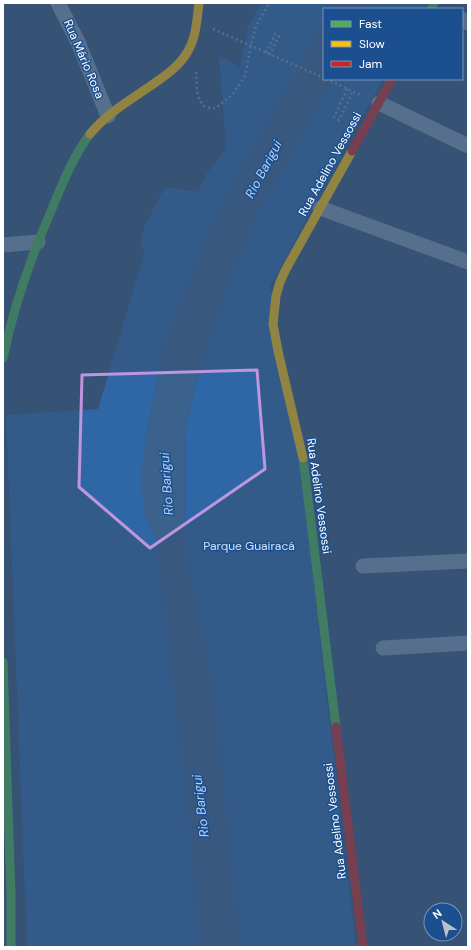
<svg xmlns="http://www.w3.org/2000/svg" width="471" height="950" font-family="'DM Sans',sans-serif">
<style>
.green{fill:#2f66a5}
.water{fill:#3b618d}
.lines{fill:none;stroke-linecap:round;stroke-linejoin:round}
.path{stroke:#7d92a8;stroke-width:2.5;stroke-dasharray:2 3;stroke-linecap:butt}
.street{stroke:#7d92a8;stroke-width:15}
.fast{stroke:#4caf50;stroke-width:9}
.slow{stroke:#ffc107;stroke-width:9}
.jam{stroke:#c62828;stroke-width:9}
.marked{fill:none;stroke:#bd96df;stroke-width:3;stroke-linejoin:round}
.labels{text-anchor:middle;stroke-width:3;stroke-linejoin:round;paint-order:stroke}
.street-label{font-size:12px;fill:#fff;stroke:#1b4f8f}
.park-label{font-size:12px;fill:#cfe3fa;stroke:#1b4f8f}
.water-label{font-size:13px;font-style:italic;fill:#b5d3f5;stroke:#1b4f8f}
</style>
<rect width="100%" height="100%" fill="#365274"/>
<g class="green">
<path d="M261,3H335L332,9H324V22L236,179L205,240L162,353L146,437L144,512L156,538L187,799L201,947H27L6,415L98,409L144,254L140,240L146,223L165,187L198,192L207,173L226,149L219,56L240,67L248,27Z"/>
<path d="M377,3H427L423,9H374Z"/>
<path d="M333,79H383L270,287L298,450L356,947H240L213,685L185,550L186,424L203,358L226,288L255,217Z"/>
</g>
<g class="water">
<path d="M335,3H377L374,9H332Z"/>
<path d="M324,22V79H333L255,217L226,288L203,358L186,424L185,550L213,685L240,947H201L187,799L156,538L144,513L141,472L146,437L162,353L205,240L236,179Z"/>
</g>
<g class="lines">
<g class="path">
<path d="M213,29L324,78"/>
<path d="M266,53L275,34L279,36L270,55"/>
<path d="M196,72C197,82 195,101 206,107C209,108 213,108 216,108L232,95L245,76L251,46L256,26L269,3"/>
<path d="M326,79L363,96"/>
<path d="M347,89L334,117L339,120L353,91"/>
</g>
<g class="street">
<path d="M58,3L78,42L108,116"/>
<path d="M462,19L468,23"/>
<path d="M379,103L468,146"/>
<path d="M320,208L468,262"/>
<path d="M3,245L38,242"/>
<path d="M363,566L468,561"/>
<path d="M383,648L468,643"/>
</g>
<g class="fast">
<path d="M431,9L434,3"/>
<path d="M3,358C14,304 32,254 54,204C64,180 74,155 90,134"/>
<path d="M303,458L336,727"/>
<path d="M3,662L11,895V947"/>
</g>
<g class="slow">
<path d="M90,134C104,117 122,105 140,93C159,80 182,67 191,45C197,32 197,17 199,3"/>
<path d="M303,458L278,351L273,324L276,296L280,282L286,269L352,151"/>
</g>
<g class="jam">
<path d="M352,151L392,79"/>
<path d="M336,727L363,947"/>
</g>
</g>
<path d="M0 0H471V950H0ZM257,370L265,469L150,548L79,487L82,375Z" fill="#365274" fill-opacity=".55" fill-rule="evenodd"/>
<path class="marked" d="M257,370L265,469L150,548L79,487L82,375Z"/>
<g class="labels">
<g class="street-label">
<text transform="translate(84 59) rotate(67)" y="4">Rua Mário Rosa</text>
<text transform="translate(330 164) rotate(-61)" y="4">Rua Adelino Vessossi</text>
<text transform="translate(319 496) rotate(82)" y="4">Rua Adelino Vessossi</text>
<text transform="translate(335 821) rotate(-97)" y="4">Rua Adelino Vessossi</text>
</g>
<g class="park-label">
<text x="249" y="550">Parque Guairacá</text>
</g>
<g class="water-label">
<text transform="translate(263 169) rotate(-62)" y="5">Rio Barigui</text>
<text transform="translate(166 484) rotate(-94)" y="5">Rio Barigui</text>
<text transform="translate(200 806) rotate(-97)" y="5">Rio Barigui</text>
</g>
</g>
<rect width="471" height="950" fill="none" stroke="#ffffff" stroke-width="8"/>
<rect x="323" y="8" width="140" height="72" fill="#1b4f8f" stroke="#7695bc"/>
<rect x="331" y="21" width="20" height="6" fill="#4caf50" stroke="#7695bc"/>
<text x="359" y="28" font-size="12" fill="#ffffff">Fast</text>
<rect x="331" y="41" width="20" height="6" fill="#ffc107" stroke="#7695bc"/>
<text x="359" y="48" font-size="12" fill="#ffffff">Slow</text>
<rect x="331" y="61" width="20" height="6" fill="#c62828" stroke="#7695bc"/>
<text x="359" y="68" font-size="12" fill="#ffffff">Jam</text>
<g transform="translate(443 922) rotate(324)"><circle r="19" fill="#1b4f8f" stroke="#7695bc"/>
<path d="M0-3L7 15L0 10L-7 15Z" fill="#b9c2ce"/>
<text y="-6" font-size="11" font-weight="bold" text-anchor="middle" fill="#ffffff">N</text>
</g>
</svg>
